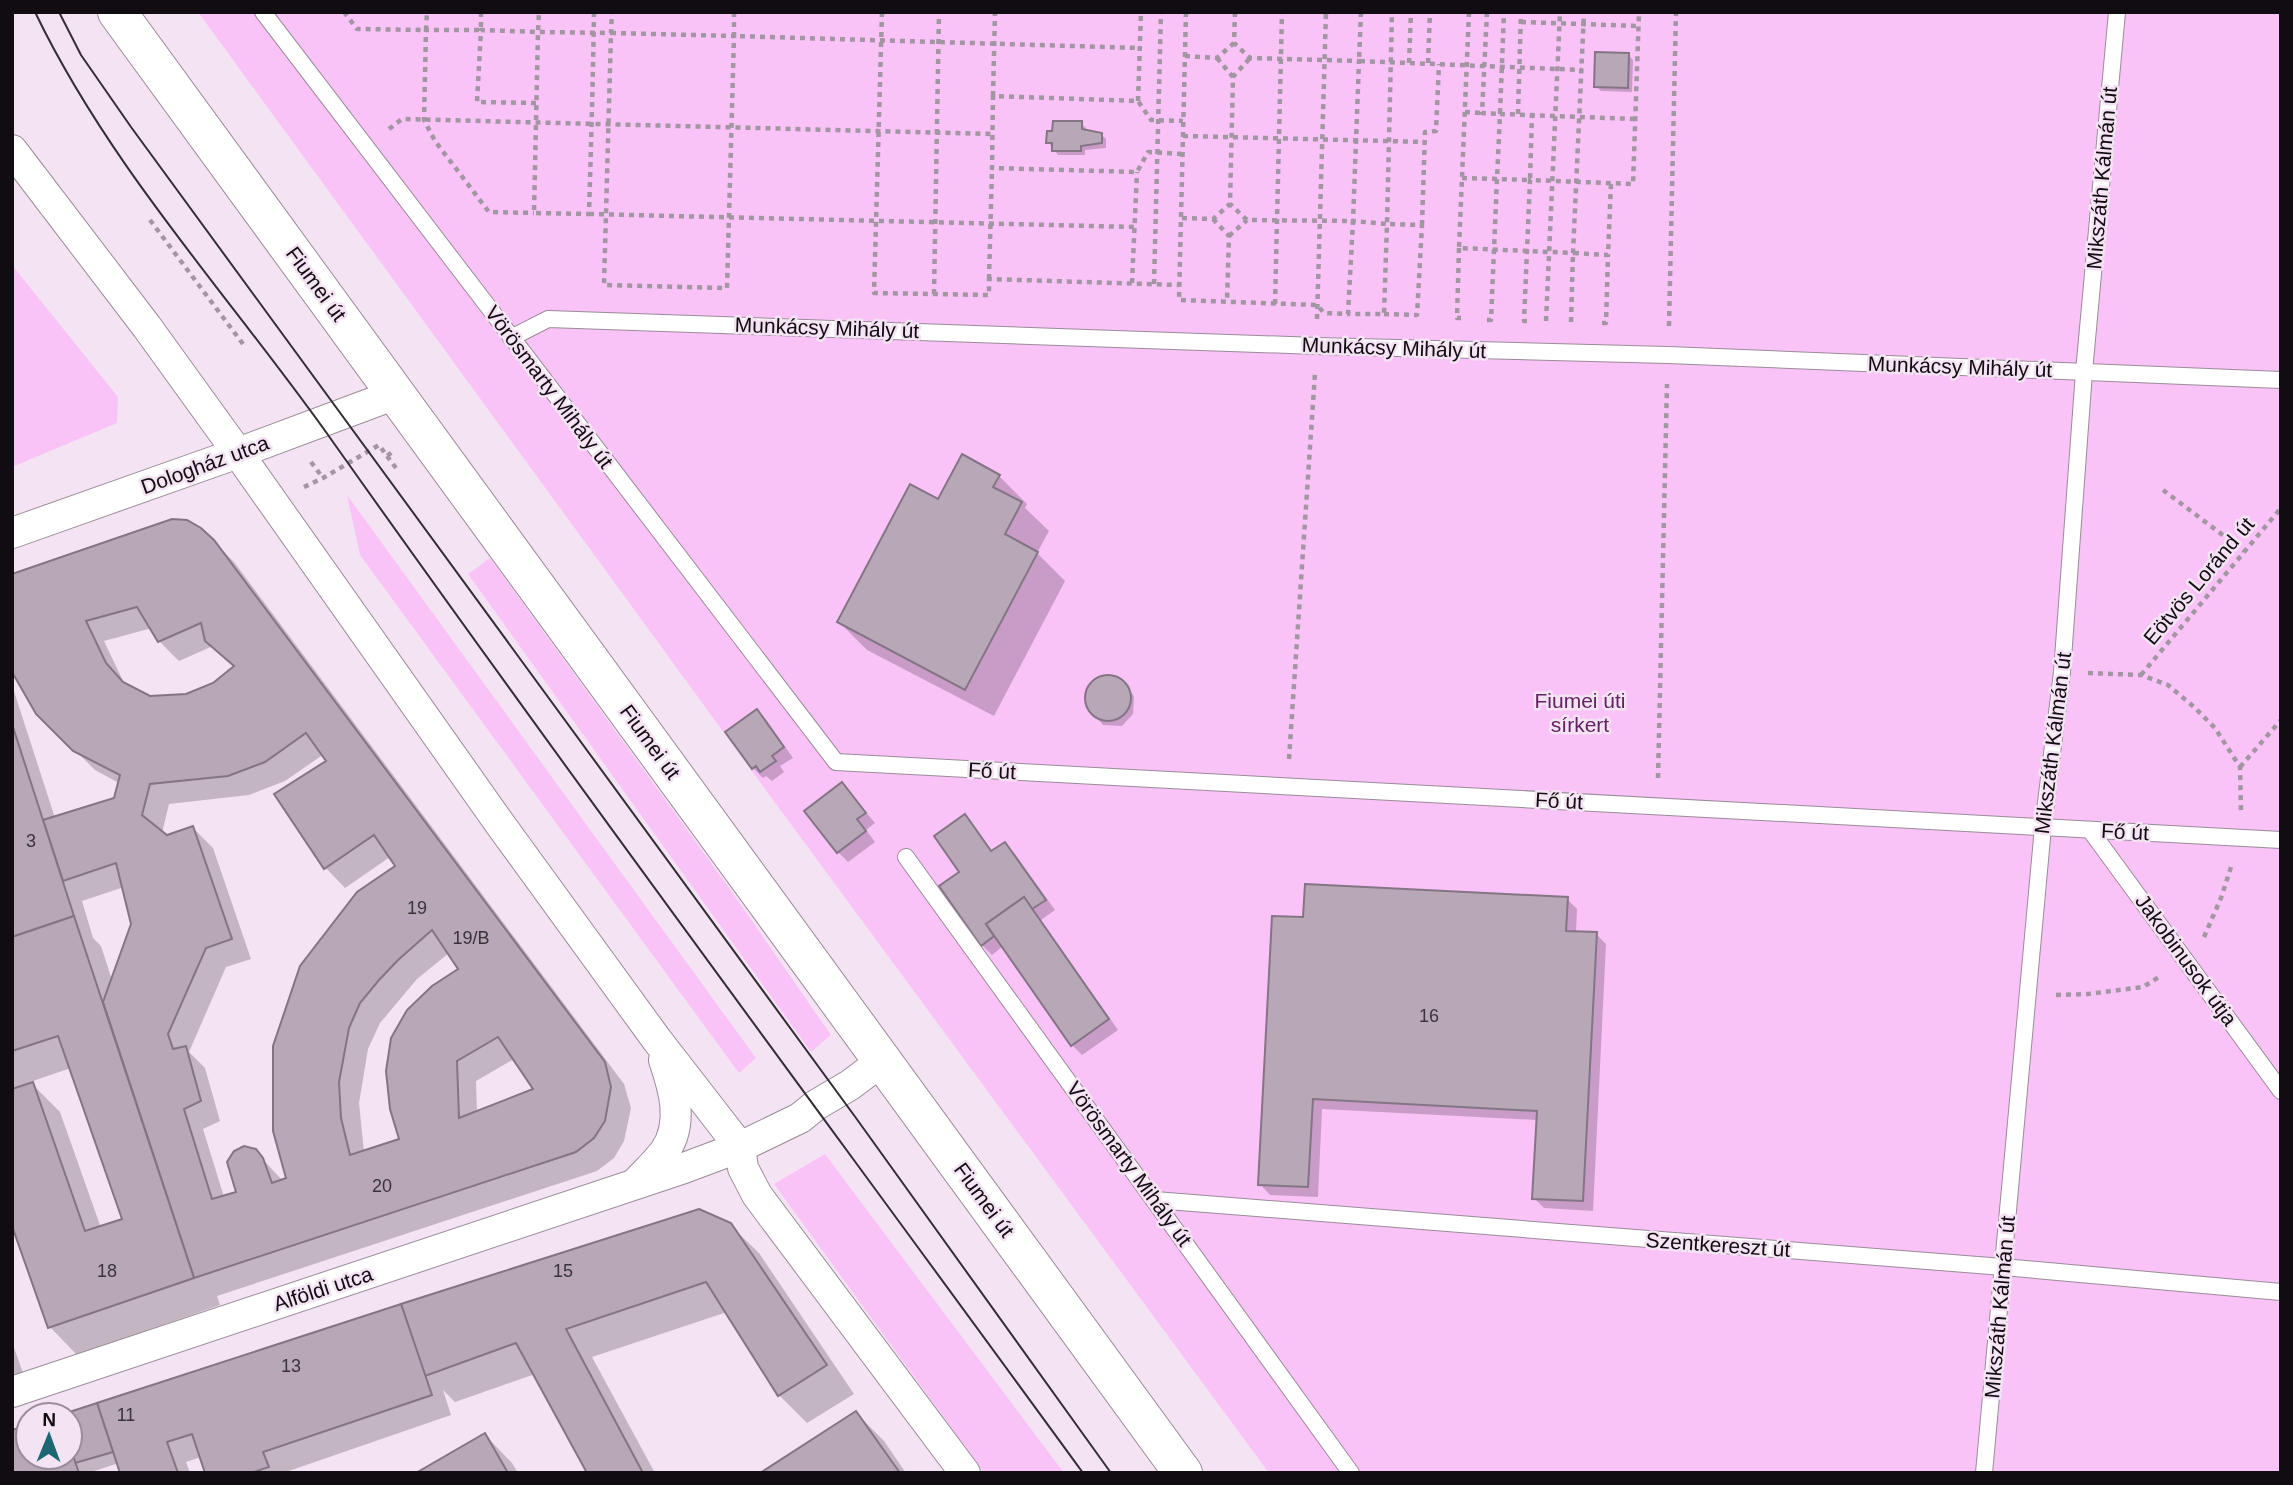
<svg xmlns="http://www.w3.org/2000/svg" width="2293" height="1485" font-family="Helvetica,sans-serif">
<style>
.green{fill:#fac3f8}
.shadow{fill:#0003;fill-rule:evenodd}
.building{fill:#b7a7b7;stroke:#847584;stroke-width:2;fill-rule:evenodd}
.lines{fill:none;stroke-linecap:round;stroke-linejoin:round}
.service-casing{stroke:#9a8b99;stroke-width:18}
.minor-casing{stroke:#9a8b99;stroke-width:32}
.secondary-casing{stroke:#9a8b99;stroke-width:40}
.path{stroke:#a296a2;stroke-width:4.5;stroke-dasharray:5 5;stroke-linecap:butt}
.service{stroke:#fff;stroke-width:16}
.minor{stroke:#fff;stroke-width:30}
.secondary{stroke:#fff;stroke-width:38}
.tram{stroke:#352e35;stroke-width:2}
.labels{text-anchor:middle;stroke-width:5;stroke-linejoin:round;paint-order:stroke}
.number-label{font-size:18px;fill:#3a333a}
.street-label{font-size:21px;fill:#110c11;stroke:#f4e3f3}
.park-label{font-size:21px;fill:#622263;stroke:#f4e3f3}
</style>
<rect width="100%" height="100%" fill="#f4e3f3"/>
<g class="green">
<path d="M198,12H2281V1473H1269L776,804Z"/>
<path d="M12,265L118,397L117,423L12,467Z"/>
<path d="M347,495L756,1058L739,1073L360,555Z"/>
<path d="M490,558L727,885L831,1035L811,1052L468,574Z"/>
<path d="M825,1154L1064,1473H984L774,1184Z"/>
</g>
<g class="shadow">
<path d="M1628,55L1633,60L1632,92L1601,91L1596,86Z"/>
<path d="M1081,123L1086,128V132L1101,134L1106,139V148L1085,150V155H1058L1048,142Z"/>
<path d="M999,476L1027,504L1025,508L1049,531L1037,553L1065,581L994,716L867,650L839,622L939,501Z"/>
<path d="M213,541L234,562L624,1084L631,1108L624,1141L614,1158L597,1171L217,1296L220,1305L77,1355L50,1327L12,1221V685L55,818L116,800L119,783L95,770L37,712L12,576ZM152,628L159,641L179,661L213,646L235,667L214,685L187,696L149,697L125,685L104,641ZM324,754L328,761L276,795L326,868L345,888L390,857L397,867L288,1179L282,1180L255,1151L238,1193L224,1197L203,1129L220,1121L205,1068L189,1052L226,967L251,959L213,848L193,828L167,837L162,833L169,804L249,795L285,781ZM124,887L133,924L112,980L101,946L93,938L82,901ZM449,953L460,970L401,1140L364,1152L359,1103L368,1049L380,1023L417,979ZM514,1059L536,1090L477,1113L476,1081ZM71,1068L124,1220L101,1228L60,1112L30,1082Z"/>
<path d="M1100,677L1118,678L1134,696L1133,714L1122,726L1103,725L1087,706V689Z"/>
<path d="M757,711L767,721L793,758L780,766L784,772L772,781L766,776L763,778L753,768L728,732Z"/>
<path d="M842,784L875,823L866,830L875,842L848,862L838,852Z"/>
<path d="M965,817L975,827L993,852L1005,844L1015,854L1055,910L1041,920L1118,1030L1082,1055L1072,1045L1003,946L992,955L982,945L961,873Z"/>
<path d="M1567,899L1577,909L1576,933L1596,934L1606,944L1593,1211L1544,1208L1534,1198L1538,1120L1322,1109L1318,1197L1270,1195L1260,1184L1304,919Z"/>
<path d="M730,1225L759,1253L854,1394L807,1423L779,1395L727,1312L592,1357L655,1473H589L535,1374L455,1402L443,1390L451,1415L283,1473H207L201,1457L186,1462L190,1473H122L119,1463L88,1473H12L28,1427V1457H70V1415H64L402,1306Z"/>
<path d="M12,1342L23,1373L12,1376Z"/>
<path d="M856,1413L884,1441L906,1473H763Z"/>
<path d="M485,1435L512,1463L518,1473H419Z"/>
</g>
<g class="building">
<path d="M1595,52L1629,53L1628,88L1594,87Z"/>
<path d="M1053,121H1082V129L1102,133V143L1081,146V151H1052V143H1046L1047,131H1052Z"/>
<path d="M962,454L1000,475L993,487L1022,502L1005,534L1038,552L965,690L837,622L910,484L938,499Z"/>
<path d="M172,519L187,520L201,528L214,540L605,1062L611,1087L605,1121L594,1138L576,1152L194,1278L103,1002L131,924L116,863L63,881L43,820L114,798L120,775L73,751L36,714L12,672V574ZM137,607L158,642L201,623L205,641L234,666L213,683L186,694L150,696L123,682L106,663L86,621ZM306,733L326,761L274,794L324,869L374,835L395,866L357,892L300,966L273,1046V1131L286,1178L272,1183L263,1158L256,1149L244,1146L234,1151L227,1162L236,1192L212,1199L184,1109L201,1101L186,1046L173,1049L168,1034L206,948L232,939L193,826L167,835L142,815L150,784L228,776L265,762ZM432,930L458,969L432,986L407,1010L391,1038L386,1071L390,1109L399,1139L350,1155L341,1118L339,1082L349,1028L360,1003L379,980L398,960ZM498,1037L533,1089L459,1118L457,1061Z"/>
<circle cx="1108" cy="698" r="23"/>
<path d="M757,709L784,747L772,756L776,761L760,772L756,766L752,769L725,732Z"/>
<path d="M12,724L74,916L12,937Z"/>
<path d="M842,782L866,813L857,819L866,831L837,853L804,811Z"/>
<path d="M965,814L991,851L1005,842L1046,900L1032,909L1024,897L986,924L994,936L981,946L939,886L959,872L934,836Z"/>
<path d="M1305,884L1568,897L1566,931L1597,932L1583,1201L1532,1199L1537,1111L1313,1099L1308,1187L1258,1185L1272,916L1303,917Z"/>
<path d="M1024,897L1109,1019L1071,1046L986,924Z"/>
<path d="M74,916L194,1278L48,1328L12,1226V1089L33,1082L85,1231L122,1219L58,1036L12,1051V937Z"/>
<path d="M699,1209L731,1223L827,1365L778,1396L706,1282L566,1329L643,1473H587L516,1343L425,1376L401,1304Z"/>
<path d="M401,1304L432,1395L263,1452L269,1467L251,1473H205L192,1434L167,1442L178,1473H120L97,1403Z"/>
<path d="M97,1403L113,1452L75,1463L70,1447V1415H60Z"/>
<path d="M856,1411L900,1473H760Z"/>
<path d="M28,1425V1457H70V1447L79,1473H12V1430Z"/>
<path d="M485,1433L508,1473H416Z"/>
</g>
<g class="lines">
<defs>
<g id="service">
<path d="M263,12L836,762L2281,840"/>
<path d="M511,338L548,319L1317,346L1668,355L2281,380"/>
<path d="M2090,830L2281,1091"/>
<path d="M906,857L1351,1473"/>
<path d="M1155,1200L2003,1267L2281,1292"/>
<path d="M1984,1473L2043,827L2062,672L2084,372L2117,12"/>
</g>
<g id="minor">
<path d="M12,150L147,327L238,453L500,824L657,1040L740,1147L743,1168L757,1195L965,1473"/>
<path d="M12,533L238,453L396,394"/>
<path d="M635,1184C645,1173 656,1163 665,1151C684,1123 674,1089 664,1060"/>
<path d="M12,1392L684,1168L740,1147L800,1118L816,1105L850,1085L882,1061"/>
</g>
<path id="secondary" d="M117,12L1183,1473"/>
</defs>
<use href="#service" class="service-casing"/>
<use href="#minor" class="minor-casing"/>
<use href="#secondary" class="secondary-casing"/>
<g class="path">
<path d="M344,12L357,29L426,30L427,12"/>
<path d="M481,12V30H426L424,120L435,141L489,212L534,213"/>
<path d="M594,12C593,79 591,147 589,214L534,213L538,32L611,33L612,12"/>
<path d="M734,12V36L1140,48"/>
<path d="M882,12L874,293L989,295V279L1178,285"/>
<path d="M1186,12L1179,300L1317,305L1324,313L1348,314L1353,221L1247,220L1230,204"/>
<path d="M1235,12L1234,43L1250,58L1359,61L1353,221L1387,224L1384,314H1349"/>
<path d="M1361,12L1359,61L1582,70"/>
<path d="M1469,12L1459,248L1573,253L1584,12"/>
<path d="M1487,12L1482,113L1500,114L1504,12"/>
<path d="M1521,22L1639,26"/>
<path d="M611,33L734,36L727,288L604,285Z"/>
<path d="M1185,56L1217,58L1234,43"/>
<path d="M1217,58L1233,77"/>
<path d="M1409,63L1411,12"/>
<path d="M1428,63L1430,12"/>
<path d="M993,96L995,12"/>
<path d="M1138,101L1141,12"/>
<path d="M536,103L477,102L481,30L538,32L539,12"/>
<path d="M1465,112L1482,113"/>
<path d="M1518,114L1521,12"/>
<path d="M389,129L402,119L992,134"/>
<path d="M1183,136L1424,142"/>
<path d="M1182,154L1148,152L1137,172L992,168L993,96L1138,101L1151,120L1183,121"/>
<path d="M1462,178L1497,179L1500,114L1635,119"/>
<path d="M589,214L1135,227"/>
<path d="M1182,218L1213,219L1230,204L1233,77L1250,58"/>
<path d="M1213,219L1229,236L1227,301"/>
<path d="M150,220L246,348"/>
<path d="M1422,225L1425,132L1436,131L1439,64"/>
<path d="M1229,236L1247,220"/>
<path d="M1459,248L1457,318H1461"/>
<path d="M989,279L992,168"/>
<path d="M1132,283L1137,172"/>
<path d="M1154,284L1161,12"/>
<path d="M934,294L939,12"/>
<path d="M1275,304L1282,12"/>
<path d="M1384,314L1417,315L1422,225L1387,224L1392,12"/>
<path d="M1317,319L1326,12"/>
<path d="M1487,320H1491L1497,179L1530,180L1532,114"/>
<path d="M1527,321H1524L1530,180L1633,184L1639,12"/>
<path d="M1546,321L1560,12"/>
<path d="M1571,322L1573,253L1608,255L1611,183"/>
<path d="M1602,323H1606L1608,255"/>
<path d="M1669,326L1676,12"/>
<path d="M387,456L399,472"/>
<path d="M311,462L323,478"/>
<path d="M304,487L323,478L379,445L387,456L392,452"/>
<path d="M2163,490L2244,551"/>
<path d="M2088,673L2141,675L2168,685L2194,707L2215,728L2240,767L2241,811"/>
<path d="M2141,675L2281,508"/>
<path d="M1289,759L1315,373"/>
<path d="M2240,767L2281,720"/>
<path d="M1658,778L1667,384"/>
<path d="M2204,937L2221,898L2232,864"/>
<path d="M2056,995L2088,994L2143,987L2162,975"/>
</g>
<use href="#service" class="service"/>
<use href="#minor" class="minor"/>
<use href="#secondary" class="secondary"/>
<g class="tram">
<path d="M35,12C111,170 233,300 333,442C579,789 833,1130 1083,1473"/>
<path d="M59,12L81,55L131,127L856,1118L1111,1473"/>
</g>
</g>
<g class="labels">
<g class="number-label">
<text x="31" y="847">3</text>
<text x="417" y="914">19</text>
<text x="471" y="944">19/B</text>
<text x="1429" y="1022">16</text>
<text x="382" y="1192">20</text>
<text x="107" y="1277">18</text>
<text x="563" y="1277">15</text>
<text x="291" y="1372">13</text>
<text x="126" y="1421">11</text>
</g>
<g class="street-label">
<text transform="translate(2102 178) rotate(-85)" y="7">Mikszáth Kálmán út</text>
<text transform="translate(316 284) rotate(54)" y="7">Fiumei út</text>
<text transform="translate(827 328) rotate(2)" y="7">Munkácsy Mihály út</text>
<text transform="translate(1394 348) rotate(2)" y="7">Munkácsy Mihály út</text>
<text transform="translate(1960 367) rotate(2)" y="7">Munkácsy Mihály út</text>
<text transform="translate(549 387) rotate(53)" y="7">Vörösmarty Mihály út</text>
<text transform="translate(205 465) rotate(-20)" y="7">Dologház utca</text>
<text transform="translate(2199 581) rotate(-50)" y="7">Eötvös Loránd út</text>
<text transform="translate(650 742) rotate(54)" y="7">Fiumei út</text>
<text transform="translate(2053 743) rotate(-83)" y="7">Mikszáth Kálmán út</text>
<text transform="translate(992 771) rotate(3)" y="7">Fő út</text>
<text transform="translate(1559 801) rotate(3)" y="7">Fő út</text>
<text transform="translate(2125 832) rotate(3)" y="7">Fő út</text>
<text transform="translate(2186 960) rotate(54)" y="7">Jakobinusok útja</text>
<text transform="translate(1129 1164) rotate(54)" y="7">Vörösmarty Mihály út</text>
<text transform="translate(984 1200) rotate(54)" y="7">Fiumei út</text>
<text transform="translate(1718 1245) rotate(4)" y="7">Szentkereszt út</text>
<text transform="translate(323 1289) rotate(-18)" y="7">Alföldi utca</text>
<text transform="translate(2000 1307) rotate(-85)" y="7">Mikszáth Kálmán út</text>
</g>
<g class="park-label">
<text x="1580" y="708">Fiumei úti<tspan x="1580" dy="24">sírkert</tspan></text>
</g>
</g>
<rect width="2293" height="1485" fill="none" stroke="#110c11" stroke-width="28"/>
<g transform="translate(49 1436) rotate(1)"><circle r="33" fill="#f4e3f3" stroke="#998d99" stroke-width="2"/>
<path d="M0-5L12 26L0 18L-12 26Z" fill="#1c6772"/>
<text y="-10" font-size="19" font-weight="bold" text-anchor="middle" fill="#110c11">N</text>
</g>
</svg>
